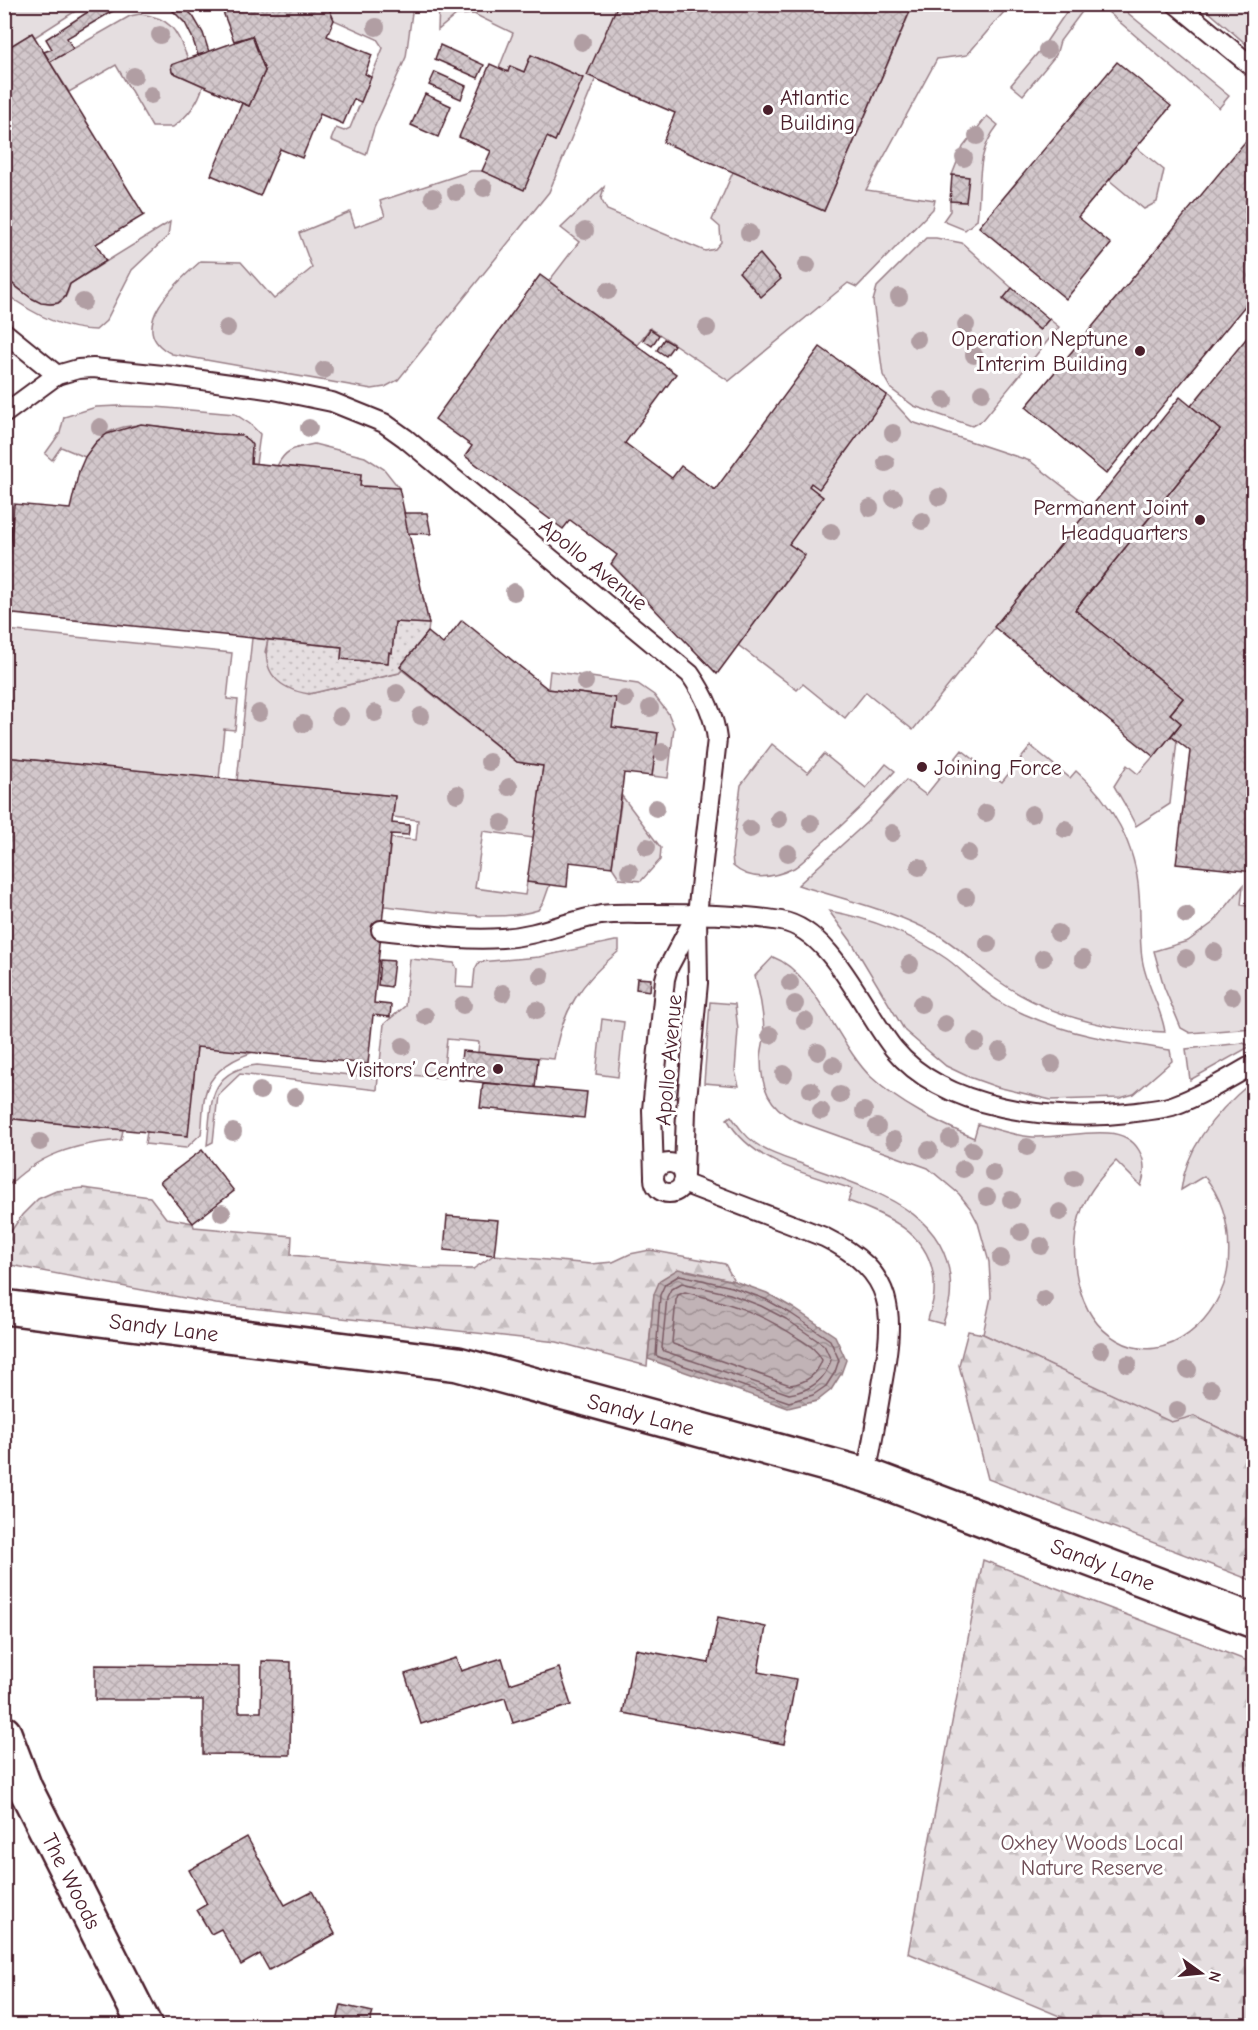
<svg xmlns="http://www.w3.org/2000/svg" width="1258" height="2030" font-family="'Comic Neue',sans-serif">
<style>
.green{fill:#e5dee0;stroke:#987e86;stroke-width:1.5}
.forest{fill:url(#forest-firs);stroke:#987e86;stroke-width:1.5}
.park{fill:url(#park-dots);stroke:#987e86;stroke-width:1.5}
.water{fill:url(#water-waves);stroke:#91787e;stroke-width:1.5}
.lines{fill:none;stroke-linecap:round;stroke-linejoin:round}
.shore{stroke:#7a5a63;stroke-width:1.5}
.building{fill:url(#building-cross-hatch);stroke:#4a1f2b;stroke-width:1.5}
.service-casing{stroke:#4a1f2b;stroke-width:22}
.secondary-casing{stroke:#4a1f2b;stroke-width:38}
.primary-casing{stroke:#4a1f2b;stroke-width:38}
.service{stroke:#fff;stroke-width:18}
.secondary{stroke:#fff;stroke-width:33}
.primary{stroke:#fff;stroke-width:33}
.tree{fill:#b19ea3}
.poi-dot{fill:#4a1f2b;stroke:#fff;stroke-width:2}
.labels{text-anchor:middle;stroke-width:6;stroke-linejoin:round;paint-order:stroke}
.poi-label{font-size:22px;fill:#4a1f2b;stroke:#fff;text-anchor:end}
.street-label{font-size:22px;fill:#4a1f2b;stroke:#fff}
.park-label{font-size:22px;fill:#714f58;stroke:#fff}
</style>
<defs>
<pattern id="forest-firs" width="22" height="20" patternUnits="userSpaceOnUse" patternTransform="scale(1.5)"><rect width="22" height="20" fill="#e5dee0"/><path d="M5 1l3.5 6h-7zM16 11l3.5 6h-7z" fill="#c6bec0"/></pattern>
<pattern id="park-dots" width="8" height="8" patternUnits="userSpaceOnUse" patternTransform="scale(1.5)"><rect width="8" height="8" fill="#e5dee0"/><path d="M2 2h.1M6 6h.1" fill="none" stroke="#c6bec0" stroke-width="1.8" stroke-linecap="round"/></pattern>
<pattern id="water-waves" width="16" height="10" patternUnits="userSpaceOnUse" patternTransform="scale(1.5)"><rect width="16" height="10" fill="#c1b3b6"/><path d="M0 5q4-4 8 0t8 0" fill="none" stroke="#9f9194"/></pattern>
<pattern id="building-cross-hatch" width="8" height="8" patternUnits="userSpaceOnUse" patternTransform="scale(1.5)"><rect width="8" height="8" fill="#d2c7cb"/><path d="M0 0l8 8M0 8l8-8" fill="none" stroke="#b6aaae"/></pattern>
</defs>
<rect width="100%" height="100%" fill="#fff"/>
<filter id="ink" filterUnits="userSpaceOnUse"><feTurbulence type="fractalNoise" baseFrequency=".0167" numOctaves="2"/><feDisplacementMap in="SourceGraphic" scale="12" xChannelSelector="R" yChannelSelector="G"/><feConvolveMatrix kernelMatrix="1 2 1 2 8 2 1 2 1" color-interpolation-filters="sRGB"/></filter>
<g filter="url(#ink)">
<g class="green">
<path d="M5,5H85L35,37L32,33L5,50Z"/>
<path d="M327,5H413L406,57L374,128L366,155L331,140L336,128L344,131L350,128L383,48L377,39L334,20Z"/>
<path d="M439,5H618L596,78L549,192L398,380L385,387L372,389L172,354C122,330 178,281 201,261L241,262L274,299L312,268L299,233L350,212L355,227L385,216L380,201L471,171H482L524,189L547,137L555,141L582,78L531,55L524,72L510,66L508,72L499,68L513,33L474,14L456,15L438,30Z"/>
<path d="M913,5H1010L967,55L937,59L866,190L935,200L933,209L857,287L848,283L729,381L650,328L637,345L549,281L579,242L561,228L604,187L601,199L607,210L705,251L715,249L721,242L720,227L712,220L733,172L824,211Z"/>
<path d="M1071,5H1087L1060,41L1056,55L1023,95L1011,85L1042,48Z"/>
<path d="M1100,5H1121L1129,14L1229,96L1219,108Z"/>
<path d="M1201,5H1253V50Z"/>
<path d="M140,14C173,18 176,31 188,59L172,65V72L203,86C198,104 188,116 173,127H152L116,65L69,92L50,62L130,16Z"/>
<path d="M987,116L998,125C974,155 982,184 977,220L965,230L943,221L950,211V201L966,202L968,177L952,175L963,147Z"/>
<path d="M1136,147L1164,170L1157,202L1144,209L1109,180Z"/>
<path d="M170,222L168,236L132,270L106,321L96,330C63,330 30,312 5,293L4,277C21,292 62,326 70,284Z"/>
<path d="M926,238H936L962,243L1012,288L1003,300L1039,330L1049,319L1059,327L983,420L972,426L914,406L891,389L883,375L873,301L877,287Z"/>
<path d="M887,395L912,422L1030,461L1091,508L913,730L866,692L845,718L803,684L797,690L738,645L805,556L789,544L809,486L811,483L819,488Z"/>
<path d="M118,406L156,407L235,414L250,424L260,434L256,464L251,463L252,449L249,441C237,432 219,435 204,433C173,429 137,417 107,433C97,439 91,449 85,457L61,447L52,460L45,454L60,433L64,417L96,407Z"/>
<path d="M314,444L365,457L384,469L399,488L360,486L361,474L277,466C286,448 296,448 314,444Z"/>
<path d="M6,630L232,653L227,699L238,700L235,730L224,729L219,779L5,757L4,648Z"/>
<path d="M252,638L268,640L265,652L309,694L399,673L402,670L517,762L543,766L533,838L483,831L475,888L525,895L527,882L550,884L544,901L538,910C495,924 429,910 384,906L391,838L416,840L418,820L393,817L395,796L237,781Z"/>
<path d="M550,671L638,684L654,695L668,713L674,727L668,778L652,776L658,733L612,727L616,698L548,689Z"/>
<path d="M1171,736L1177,740L1170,804L1136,826L1124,803L1114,786L1127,765L1138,774Z"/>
<path d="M772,744L808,773L824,754L866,788L886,764L895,771C872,797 848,820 822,843C813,851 804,862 794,868C773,878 751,882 733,866L732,855L741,785Z"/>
<path d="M1031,746L1070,778L1076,771C1112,802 1136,845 1139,894C1141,915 1139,937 1142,958C1145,983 1161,1006 1165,1032C1104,1030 1044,1014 994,978C976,964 959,948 940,936C896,911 846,900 798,885L867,822L906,780L926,795L962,750L1002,782Z"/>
<path d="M622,796L661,848L660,860L641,881L620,879L612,867Z"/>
<path d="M1243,886L1241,905L1253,907V1028L1190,1033L1181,1028L1164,987L1154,951L1188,941L1214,922Z"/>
<path d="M829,911C870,918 913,935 947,959C965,972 980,990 1000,1002C1007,1007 1016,1010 1024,1014C1073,1036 1118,1042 1170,1050L1172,1061L1134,1094L1120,1098L1051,1100L997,1087L969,1077L946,1066L905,1031L851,941Z"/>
<path d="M615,941H619V951C582,981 561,1011 554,1059L478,1052L479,1042L447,1039L443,1078L379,1072L384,1024L405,1006L410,959L454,963L457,969L456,987L473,988L475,969L479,962L539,957Z"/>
<path d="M773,957C814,972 839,1046 871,1077C901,1105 937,1122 974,1138L978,1124C996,1129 1015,1136 1033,1137C1058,1138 1083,1131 1108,1133C1138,1135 1150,1160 1141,1186L1116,1161C1103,1175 1089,1190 1082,1209C1066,1251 1075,1316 1117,1340C1168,1370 1222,1316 1228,1267C1231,1234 1226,1202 1204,1176L1181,1190C1186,1146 1220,1108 1253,1081V1444L1194,1416L1171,1423L983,1334L991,1297L989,1262L978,1223L970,1208L959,1194L928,1168L794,1120C769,1106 761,1088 761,1059C761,1051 764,1043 764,1036C764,1015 760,995 755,976Z"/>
<path d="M710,1002L735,1004L738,1030L735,1071L739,1086L704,1083Z"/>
<path d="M602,1019L624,1022L618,1077L596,1074Z"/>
<path d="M1243,1043L1251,1046L1190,1080L1186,1049Z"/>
<path d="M197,1047L253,1052C233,1059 210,1072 205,1095C202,1107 203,1121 201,1134L186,1148L145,1144L147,1132L187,1136Z"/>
<path d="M257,1065L378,1078L377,1090L240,1074L218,1095L213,1142L207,1145C212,1105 206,1071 257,1065Z"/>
<path d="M731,1116C738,1126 745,1136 755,1143C771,1155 792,1160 810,1167C872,1190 958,1213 950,1298C949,1306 945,1316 943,1324L928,1320C930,1311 934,1301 934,1292C937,1237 892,1217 848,1201L852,1189C806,1173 753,1164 727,1119Z"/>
<path d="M5,1118L123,1130L121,1140C75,1144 38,1154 5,1189Z"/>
</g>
<g class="forest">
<path d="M83,1188L150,1197L166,1218L193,1223L194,1227L292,1236L291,1255L424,1268L473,1269L494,1255L591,1264L613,1262L630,1254L650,1250L725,1264L734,1281L688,1270L654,1294L647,1366L557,1342L216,1304L5,1264V1240L22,1215L38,1199L56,1191Z"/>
<path d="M968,1331L983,1334L1171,1422L1194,1416L1253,1444V1581L988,1479L959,1365Z"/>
<path d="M983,1560L1253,1663V2025H1081L908,1953Z"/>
</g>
<path class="park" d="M395,622L429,624L428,632L400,667L402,670L399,673L309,694C278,689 261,672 268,640L342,647L341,659L388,663L389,652H392Z"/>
<path class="water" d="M678,1269L734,1281L767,1293L793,1308L835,1336L846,1360L841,1374L831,1390L817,1401L788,1408L648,1359L654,1294L660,1280Z"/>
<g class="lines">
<g class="shore">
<path d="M680,1275L732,1287L765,1299L790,1313L830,1340L839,1360L835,1372L826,1386L813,1395L789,1402L656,1356L660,1295L665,1284Z"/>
<path d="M682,1283L730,1294L761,1306L786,1319L824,1345L831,1360C825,1380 810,1391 789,1394L664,1351L662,1348L667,1297L671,1289Z"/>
<path d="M685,1292C729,1303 760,1312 798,1338C807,1344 817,1349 822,1360C817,1375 805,1383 790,1385L673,1344L672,1342L676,1300L678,1295Z"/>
</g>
</g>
<g class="building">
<path d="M100,4H130L111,12L67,38L73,49L50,62L44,52L52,49L46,39Z"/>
<path d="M161,4H181L193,16L203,33L209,52L198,55L192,37L185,23L171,9Z"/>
<path d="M220,4H327L334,20L327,36L372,55L365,74L371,77L361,102L354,99L343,124L320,114L302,158L280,149L260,196L211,175L242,103L249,106L265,71L252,36L234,41Z"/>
<path d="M618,4H913L824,211L663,142L675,113L587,75Z"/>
<path d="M32,33L144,215L96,244L106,261L70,284L65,297L58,303L50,304L41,303L31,298L4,277V50Z"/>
<path d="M252,36L265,71L249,106L172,72L171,65Z"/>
<path d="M440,45L484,65L478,78L435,59Z"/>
<path d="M531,55L583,78L555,141L547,137L524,190L482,171L491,151L459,137L490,64L508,72L510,66L524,72Z"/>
<path d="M1117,62L1171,106L1078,217L1111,244L1066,299L979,227Z"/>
<path d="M435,72L466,86L461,99L429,85Z"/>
<path d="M425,94L451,106L438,137L411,125Z"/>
<path d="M1254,131V240L1251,243L1254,245V295L1106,474L1026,407Z"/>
<path d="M952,175L969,177L966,202L950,201Z"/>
<path d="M760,254L781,279L761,297L739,272Z"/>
<path d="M540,275L676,374L625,443L672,478L681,466L715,490L820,347L887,395L819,489L811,483L809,486L823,497L789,544L805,555L717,674L611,564L617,555L570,520L563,529L465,456L472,446L435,419Z"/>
<path d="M1012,288L1049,319L1040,330L1003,299Z"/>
<path d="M650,329L659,335L652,346L643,340Z"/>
<path d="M1254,329V872L1176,864L1190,751L1171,736L1181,723L1170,714L1183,698L1075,610L1220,430L1191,406Z"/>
<path d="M664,339L674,345L666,356L657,350Z"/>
<path d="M1180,397L1220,430L1075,610L1183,698L1170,714L1181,723L1154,757L994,627Z"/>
<path d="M141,424L216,434L241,435L249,441L252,445L251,463L361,474L360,486L399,488L429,624L395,622L392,653L389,652L388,663L341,659L342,647L4,613L14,504L70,509L79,471L85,457L96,442L107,434Z"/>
<path d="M404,513H427L431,534L408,533Z"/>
<path d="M462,620L548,689L616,698L612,727L658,733L652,776L624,773L612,867L569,862L567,887L527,882L543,766L517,762L400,667L428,632L443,644Z"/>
<path d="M4,757L395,796L392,823L409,825V830L408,835L391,834L374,1003L391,1005L390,1017L373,1015L368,1064L197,1047L188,1136L4,1118Z"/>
<path d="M380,960L394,961L391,987L378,985Z"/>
<path d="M637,978L651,979L650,991L636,989Z"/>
<path d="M462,1051L538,1058L535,1088L459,1080Z"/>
<path d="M666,1073L679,1075L677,1098L663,1097Z"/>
<path d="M483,1083L587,1092L584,1118L480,1108Z"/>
<path d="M202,1150L234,1191L193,1223L160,1182Z"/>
<path d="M447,1216L498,1220L494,1255L444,1250Z"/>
<path d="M718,1617L766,1627L758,1672L796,1679L784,1744L623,1713L635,1649L709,1663Z"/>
<path d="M456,1658L461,1671L502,1658L510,1684L559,1668L571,1705L513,1723L505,1698L421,1724L405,1674Z"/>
<path d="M262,1661L291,1662L290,1755L203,1754V1700H95V1665L239,1666V1712H261Z"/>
<path d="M247,1837L285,1905L312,1891L335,1934L269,1970L260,1954L241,1965L221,1929L211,1934L197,1910L207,1904L189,1870Z"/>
<path d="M341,2005L373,2012L369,2026H336Z"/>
</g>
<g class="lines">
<defs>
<g id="service">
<path d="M1176,4L1254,68"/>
<path d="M4,332L57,375"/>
<path d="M4,414L57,375L78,369L93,368L173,376L274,390L332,402L384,423L405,438L690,674C704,694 714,714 717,739L697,914L698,983L686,1110L684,1174"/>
<path d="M381,930C421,934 462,941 502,938C539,936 567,921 601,915C617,913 634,914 650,914C693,914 738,914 781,921C832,930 863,1011 894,1049C944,1110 1055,1122 1128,1113C1143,1111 1158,1110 1172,1106C1200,1096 1228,1079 1254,1064"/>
<circle cx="669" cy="1178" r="15"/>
<path d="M654,1176L652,1110L665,979L668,968L696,915"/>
<path d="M683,1183L824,1237C897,1273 895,1312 882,1385C877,1415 872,1445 866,1475"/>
</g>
<path id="secondary" d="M4,1733L25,1788L145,2026"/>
<path id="primary" d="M4,1307L458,1364L866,1475L1254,1621"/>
</defs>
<use href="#service" class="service-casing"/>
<use href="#secondary" class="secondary-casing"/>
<use href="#primary" class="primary-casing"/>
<use href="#service" class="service"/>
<use href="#secondary" class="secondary"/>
<use href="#primary" class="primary"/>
</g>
<g class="tree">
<circle cx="376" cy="27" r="9"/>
<circle cx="160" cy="35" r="9"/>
<circle cx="582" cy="42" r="9"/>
<circle cx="1047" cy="50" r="9"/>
<circle cx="134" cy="76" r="9"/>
<circle cx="151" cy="95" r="9"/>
<circle cx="977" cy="136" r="9"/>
<circle cx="964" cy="158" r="9"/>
<circle cx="484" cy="188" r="9"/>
<circle cx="456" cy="192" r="9"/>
<circle cx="433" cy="197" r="9"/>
<circle cx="585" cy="231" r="9"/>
<circle cx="749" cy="233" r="9"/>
<circle cx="807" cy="265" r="9"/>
<circle cx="608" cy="291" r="9"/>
<circle cx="899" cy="297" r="9"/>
<circle cx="83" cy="302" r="9"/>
<circle cx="966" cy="325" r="9"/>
<circle cx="227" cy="328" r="9"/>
<circle cx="707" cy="328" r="9"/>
<circle cx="917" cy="339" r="9"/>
<circle cx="974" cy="355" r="9"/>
<circle cx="324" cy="370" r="9"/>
<circle cx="982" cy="393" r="9"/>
<circle cx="944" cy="400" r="9"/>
<circle cx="100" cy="427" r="9"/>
<circle cx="309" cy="428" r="9"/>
<circle cx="893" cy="433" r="9"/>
<circle cx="886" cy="463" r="9"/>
<circle cx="939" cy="497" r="9"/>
<circle cx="894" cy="498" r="9"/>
<circle cx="870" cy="508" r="9"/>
<circle cx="922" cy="521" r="9"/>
<circle cx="831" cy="532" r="9"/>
<circle cx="514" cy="592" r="9"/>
<circle cx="585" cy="682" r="9"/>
<circle cx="397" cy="693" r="9"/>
<circle cx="625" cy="699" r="9"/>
<circle cx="650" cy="708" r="9"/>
<circle cx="259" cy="713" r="9"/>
<circle cx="375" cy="713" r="9"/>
<circle cx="340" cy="716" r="9"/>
<circle cx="421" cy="716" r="9"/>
<circle cx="303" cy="724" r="9"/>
<circle cx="662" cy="752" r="9"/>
<circle cx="489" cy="762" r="9"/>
<circle cx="509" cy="787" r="9"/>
<circle cx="457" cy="794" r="9"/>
<circle cx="656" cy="808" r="9"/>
<circle cx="986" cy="813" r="9"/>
<circle cx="1032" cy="814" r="9"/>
<circle cx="779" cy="819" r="9"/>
<circle cx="502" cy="823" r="9"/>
<circle cx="811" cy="823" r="9"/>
<circle cx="750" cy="829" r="9"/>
<circle cx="1065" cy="829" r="9"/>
<circle cx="892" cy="833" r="9"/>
<circle cx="647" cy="847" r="9"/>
<circle cx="788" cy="853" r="9"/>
<circle cx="968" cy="853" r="9"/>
<circle cx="919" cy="867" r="9"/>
<circle cx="629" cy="871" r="9"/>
<circle cx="966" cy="897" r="9"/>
<circle cx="1186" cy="915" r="9"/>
<circle cx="1058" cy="933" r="9"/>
<circle cx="988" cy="944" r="9"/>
<circle cx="1214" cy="952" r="9"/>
<circle cx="1043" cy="958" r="9"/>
<circle cx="1186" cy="958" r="9"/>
<circle cx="1083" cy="959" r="9"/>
<circle cx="910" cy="964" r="9"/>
<circle cx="541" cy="976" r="9"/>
<circle cx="790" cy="983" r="9"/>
<circle cx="503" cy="993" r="9"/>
<circle cx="1232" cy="996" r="9"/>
<circle cx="795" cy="1004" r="9"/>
<circle cx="921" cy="1004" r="9"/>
<circle cx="463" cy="1005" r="9"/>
<circle cx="537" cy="1010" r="9"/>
<circle cx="425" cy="1016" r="9"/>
<circle cx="805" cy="1021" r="9"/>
<circle cx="945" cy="1024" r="9"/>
<circle cx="770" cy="1035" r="9"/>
<circle cx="976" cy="1042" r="9"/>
<circle cx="403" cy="1046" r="9"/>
<circle cx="1000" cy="1051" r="9"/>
<circle cx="818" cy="1052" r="9"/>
<circle cx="1052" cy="1064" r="9"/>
<circle cx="833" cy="1065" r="9"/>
<circle cx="784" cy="1074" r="9"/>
<circle cx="811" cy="1090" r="9"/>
<circle cx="260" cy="1091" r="9"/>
<circle cx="840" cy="1095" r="9"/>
<circle cx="295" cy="1097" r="9"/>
<circle cx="821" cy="1111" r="9"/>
<circle cx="864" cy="1111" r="9"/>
<circle cx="877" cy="1127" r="9"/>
<circle cx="233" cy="1132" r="9"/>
<circle cx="950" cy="1139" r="9"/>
<circle cx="894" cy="1140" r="9"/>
<circle cx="40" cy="1142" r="9"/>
<circle cx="1027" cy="1147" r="9"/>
<circle cx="929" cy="1150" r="9"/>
<circle cx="972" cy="1150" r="9"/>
<circle cx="963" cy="1169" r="9"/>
<circle cx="993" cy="1173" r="9"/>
<circle cx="1074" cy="1178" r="9"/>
<circle cx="987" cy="1197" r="9"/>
<circle cx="1011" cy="1200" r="9"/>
<circle cx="1060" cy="1212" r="9"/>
<circle cx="222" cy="1213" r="9"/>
<circle cx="1021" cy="1232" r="9"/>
<circle cx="1041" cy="1246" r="9"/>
<circle cx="1001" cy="1258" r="9"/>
<circle cx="1044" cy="1299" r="9"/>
<circle cx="1101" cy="1350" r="9"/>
<circle cx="1128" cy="1364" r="9"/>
<circle cx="1188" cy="1370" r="9"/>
<circle cx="1211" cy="1389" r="9"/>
<circle cx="1177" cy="1410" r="9"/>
</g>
</g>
<g class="poi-dot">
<circle cx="768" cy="110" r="6"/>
<circle cx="1140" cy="351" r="6"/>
<circle cx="1200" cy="520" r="6"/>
<circle cx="922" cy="767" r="6"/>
<circle cx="498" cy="1069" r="6"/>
</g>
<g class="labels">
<g class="poi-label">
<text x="780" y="105" text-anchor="start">Atlantic<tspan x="780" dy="25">Building</tspan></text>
<text x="1128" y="346">Operation Neptune<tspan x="1128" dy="25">Interim Building</tspan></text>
<text x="1188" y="515">Permanent Joint<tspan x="1188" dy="25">Headquarters</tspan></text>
<text x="934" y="775" text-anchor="start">Joining Force</text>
<text x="486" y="1077">Visitors’ Centre</text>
</g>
<g class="street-label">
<text transform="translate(594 564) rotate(39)" y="8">Apollo Avenue</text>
<text transform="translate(668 1060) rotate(-85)" y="8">Apollo Avenue</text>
<text transform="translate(164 1327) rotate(7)" y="8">Sandy Lane</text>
<text transform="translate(641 1414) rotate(15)" y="8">Sandy Lane</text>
<text transform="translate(1103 1564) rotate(21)" y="8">Sandy Lane</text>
<text transform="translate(72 1881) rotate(63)" y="8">The Woods</text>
</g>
<g class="park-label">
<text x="1092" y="1850">Oxhey Woods Local<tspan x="1092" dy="25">Nature Reserve</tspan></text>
</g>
</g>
<rect width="1258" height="2030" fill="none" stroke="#fff" stroke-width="24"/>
<rect x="12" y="12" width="1234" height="2006" fill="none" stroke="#4a1f2b" stroke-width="2" filter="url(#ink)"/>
<g transform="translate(1201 1973) rotate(105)" stroke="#ffffff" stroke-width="4.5" paint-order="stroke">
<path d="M0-4.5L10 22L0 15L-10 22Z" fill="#4a1f2b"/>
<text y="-9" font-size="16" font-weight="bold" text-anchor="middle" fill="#4a1f2b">N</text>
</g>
</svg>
